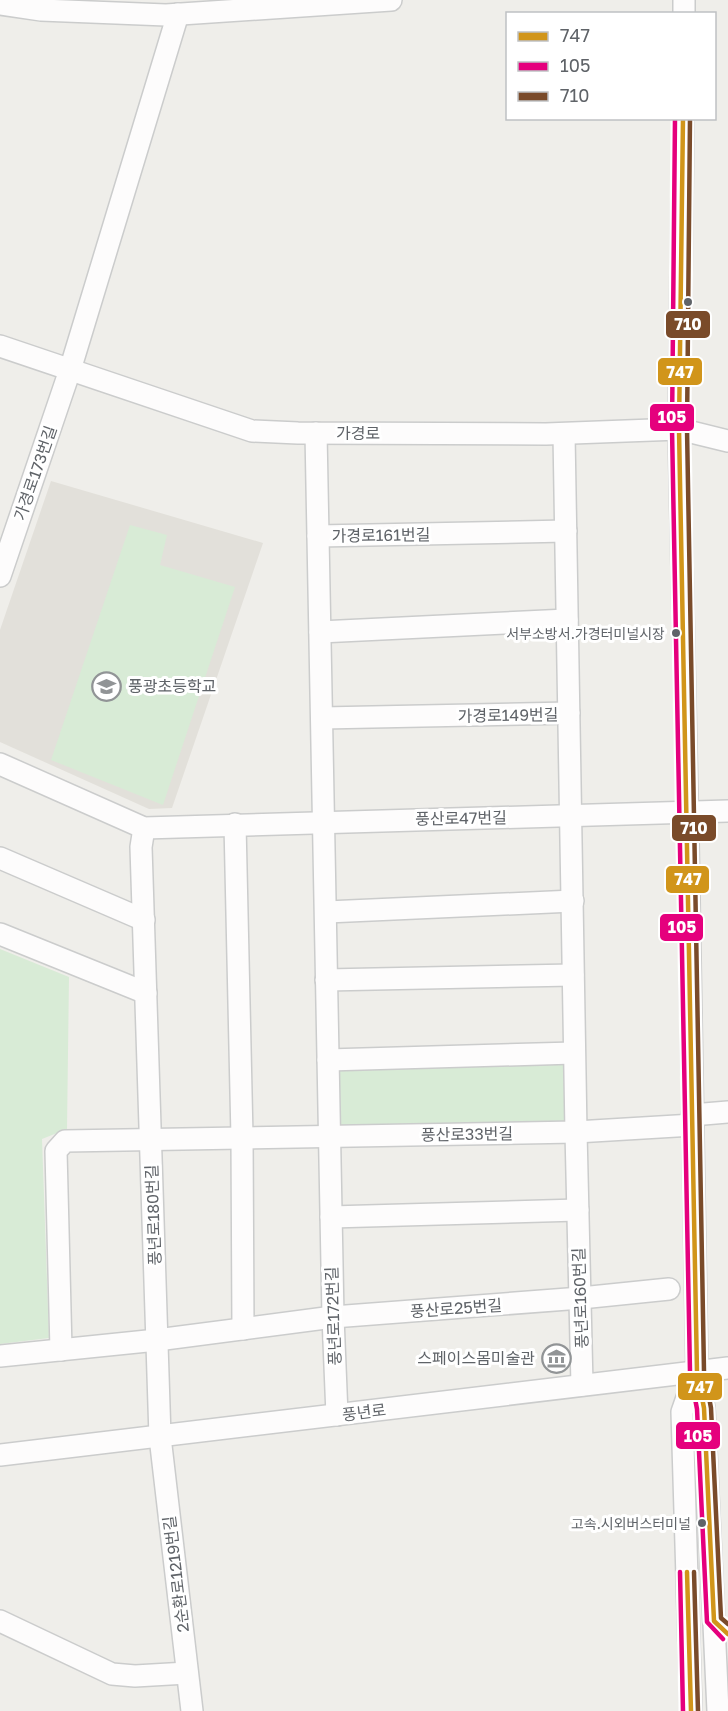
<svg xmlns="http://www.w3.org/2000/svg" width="728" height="1711" font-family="'Golos Text','Noto Sans KR',sans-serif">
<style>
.education{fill:#e2e0da}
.green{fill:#d8ebd6}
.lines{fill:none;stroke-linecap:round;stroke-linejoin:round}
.minor-casing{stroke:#cbcccc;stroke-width:24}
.minor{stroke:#fdfcfc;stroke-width:21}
.bus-1-casing{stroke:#fff;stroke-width:9}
.bus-2-casing{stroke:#fff;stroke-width:9}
.bus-3-casing{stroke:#fff;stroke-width:9}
.bus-1{stroke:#d1951a;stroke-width:4.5}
.bus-2{stroke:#e5007d;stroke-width:4.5}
.bus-3{stroke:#7a4b2a;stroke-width:4.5}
.bus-dot{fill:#5f6368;stroke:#fff;stroke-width:2}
.labels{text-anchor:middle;stroke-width:6;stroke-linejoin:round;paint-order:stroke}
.bus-label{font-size:14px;fill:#5f6368;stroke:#fff;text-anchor:end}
.street-label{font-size:16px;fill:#5f6368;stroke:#fff}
.poi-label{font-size:16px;fill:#5f6368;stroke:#fff;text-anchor:start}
.line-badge{stroke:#fff;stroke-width:2}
.badge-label{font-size:16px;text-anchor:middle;font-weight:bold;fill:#fff}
</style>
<rect width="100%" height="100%" fill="#efeeea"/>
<path class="education" d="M51,481L263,543L172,808L149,809L0,742V630Z"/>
<g class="green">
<path d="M130,525L167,535L160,565L235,587L163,805L51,760Z"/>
<path d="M0,949L69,977L67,1129L42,1139L49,1338L0,1344Z"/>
<path d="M568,1060L570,1125L337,1129L336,1068Z"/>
</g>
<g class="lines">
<defs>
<g id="minor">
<path d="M0,4L41,10L166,15L391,0"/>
<path d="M684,14V0"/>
<path d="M683,118L679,429L688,842L697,1372L704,1408L718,1711"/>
<path d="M0,346L252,431L298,433L546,434L679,429L728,441"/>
<path d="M316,433L333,1317L337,1415"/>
<path d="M564,434L576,1132L582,1385"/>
<path d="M318,536L566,531"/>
<path d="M0,576L70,370L178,14"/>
<path d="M320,632L567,620"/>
<path d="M322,718L569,713"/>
<path d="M0,764L144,828L728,811"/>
<path d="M235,824L242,1137L243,1329"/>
<path d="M144,828L141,847L160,1437L192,1711"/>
<path d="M0,858L144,920"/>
<path d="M327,912L573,901"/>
<path d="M0,934L146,993"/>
<path d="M326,980L573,975"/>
<path d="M328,1060L574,1053"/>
<path d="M692,1115L728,1112"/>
<path d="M331,1217L578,1210"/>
<path d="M61,1350L56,1151L65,1141L576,1132L693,1125"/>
<path d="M0,1356L157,1340L333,1317L581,1298L669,1289"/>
<path d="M0,1455L728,1368"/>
<path d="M0,1621L112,1674L135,1676L187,1673"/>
<path d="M691,1711L682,1412L696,1372"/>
</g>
</defs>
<use href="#minor" class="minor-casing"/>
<use href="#minor" class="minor"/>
<defs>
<g id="bus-1">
<path d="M683,118L679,429L697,1372L704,1408L714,1621L728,1634"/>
<path d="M687,1572L691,1711"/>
</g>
<g id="bus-2">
<path d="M675,118L672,429L690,1372L697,1409L707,1622L723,1639"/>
<path d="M680,1572L683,1711"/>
</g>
<g id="bus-3">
<path d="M690,118L687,429L704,1371L711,1408L721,1618L728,1624"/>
<path d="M694,1572L698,1711"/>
</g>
</defs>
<use href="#bus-1" class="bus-1-casing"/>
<use href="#bus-2" class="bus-2-casing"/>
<use href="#bus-3" class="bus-3-casing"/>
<use href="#bus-1" class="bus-1"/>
<use href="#bus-2" class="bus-2"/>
<use href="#bus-3" class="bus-3"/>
</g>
<defs>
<symbol id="school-ring" viewBox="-11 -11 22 22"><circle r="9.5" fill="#fff" stroke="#919496" stroke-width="1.5"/><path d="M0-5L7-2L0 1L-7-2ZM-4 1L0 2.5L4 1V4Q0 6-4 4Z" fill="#919496"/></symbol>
<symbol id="museum-ring" viewBox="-11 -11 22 22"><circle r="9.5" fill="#fff" stroke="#919496" stroke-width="1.5"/><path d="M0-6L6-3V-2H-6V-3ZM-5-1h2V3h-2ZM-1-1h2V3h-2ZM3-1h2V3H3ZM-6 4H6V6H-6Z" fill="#919496"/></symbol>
</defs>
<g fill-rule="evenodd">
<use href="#school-ring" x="90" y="670" width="33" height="33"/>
<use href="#museum-ring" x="540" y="1342" width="33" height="33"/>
</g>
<g class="bus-dot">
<circle cx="688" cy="302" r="5"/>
<circle cx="676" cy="633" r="5"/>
<circle cx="702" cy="1523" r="5"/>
</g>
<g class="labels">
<g class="bus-label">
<text x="665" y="639">서부소방서.가경터미널시장</text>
<text x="691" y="1529">고속.시외버스터미널</text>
</g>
<g class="street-label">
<text x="358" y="439">가경로</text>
<text transform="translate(35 473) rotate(-71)" y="6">가경로173번길</text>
<text transform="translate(381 535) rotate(-1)" y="6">가경로161번길</text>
<text transform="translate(508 715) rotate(-1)" y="6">가경로149번길</text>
<text transform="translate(461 818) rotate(-1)" y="6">풍산로47번길</text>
<text transform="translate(467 1134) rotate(-1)" y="6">풍산로33번길</text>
<text transform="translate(153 1215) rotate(-92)" y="6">풍년로180번길</text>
<text transform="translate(580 1298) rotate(-92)" y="6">풍년로160번길</text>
<text transform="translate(456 1308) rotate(-4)" y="6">풍산로25번길</text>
<text transform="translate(333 1316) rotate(-92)" y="6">풍년로172번길</text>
<text transform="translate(364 1412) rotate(-7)" y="6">풍년로</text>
<text transform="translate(176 1574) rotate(-97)" y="6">2순환로1219번길</text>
</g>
<g class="poi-label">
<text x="128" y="692">풍광초등학교</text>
<text x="535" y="1364" text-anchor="end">스페이스몸미술관</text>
</g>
</g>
<g class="line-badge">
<rect x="665" y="310" width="46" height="29" rx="6" fill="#7a4b2a"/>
<rect x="657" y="357" width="46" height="29" rx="6" fill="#d1951a"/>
<rect x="649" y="403" width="46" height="29" rx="6" fill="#e5007d"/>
<rect x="671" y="814" width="46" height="28" rx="6" fill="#7a4b2a"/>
<rect x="665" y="865" width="45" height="29" rx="6" fill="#d1951a"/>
<rect x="659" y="913" width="45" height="29" rx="6" fill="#e5007d"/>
<rect x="677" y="1372" width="46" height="29" rx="6" fill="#d1951a"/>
<rect x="675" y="1421" width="46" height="29" rx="6" fill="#e5007d"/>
</g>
<g class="badge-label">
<text x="688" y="330">710</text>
<text x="680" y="378">747</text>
<text x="672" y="423">105</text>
<text x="694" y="834">710</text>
<text x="688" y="885">747</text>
<text x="682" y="933">105</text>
<text x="700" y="1393">747</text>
<text x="698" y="1442">105</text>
</g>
<rect x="506" y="12" width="210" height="108" fill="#ffffff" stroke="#bfc1c3" stroke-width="1.5"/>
<rect x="518" y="32" width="30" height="9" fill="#d1951a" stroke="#bfc1c3" stroke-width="1.5"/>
<text x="560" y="42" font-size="18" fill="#5f6368">747</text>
<rect x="518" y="62" width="30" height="9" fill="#e5007d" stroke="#bfc1c3" stroke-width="1.5"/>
<text x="560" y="72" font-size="18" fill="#5f6368">105</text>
<rect x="518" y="92" width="30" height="9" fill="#7a4b2a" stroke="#bfc1c3" stroke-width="1.5"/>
<text x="560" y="102" font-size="18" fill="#5f6368">710</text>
</svg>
